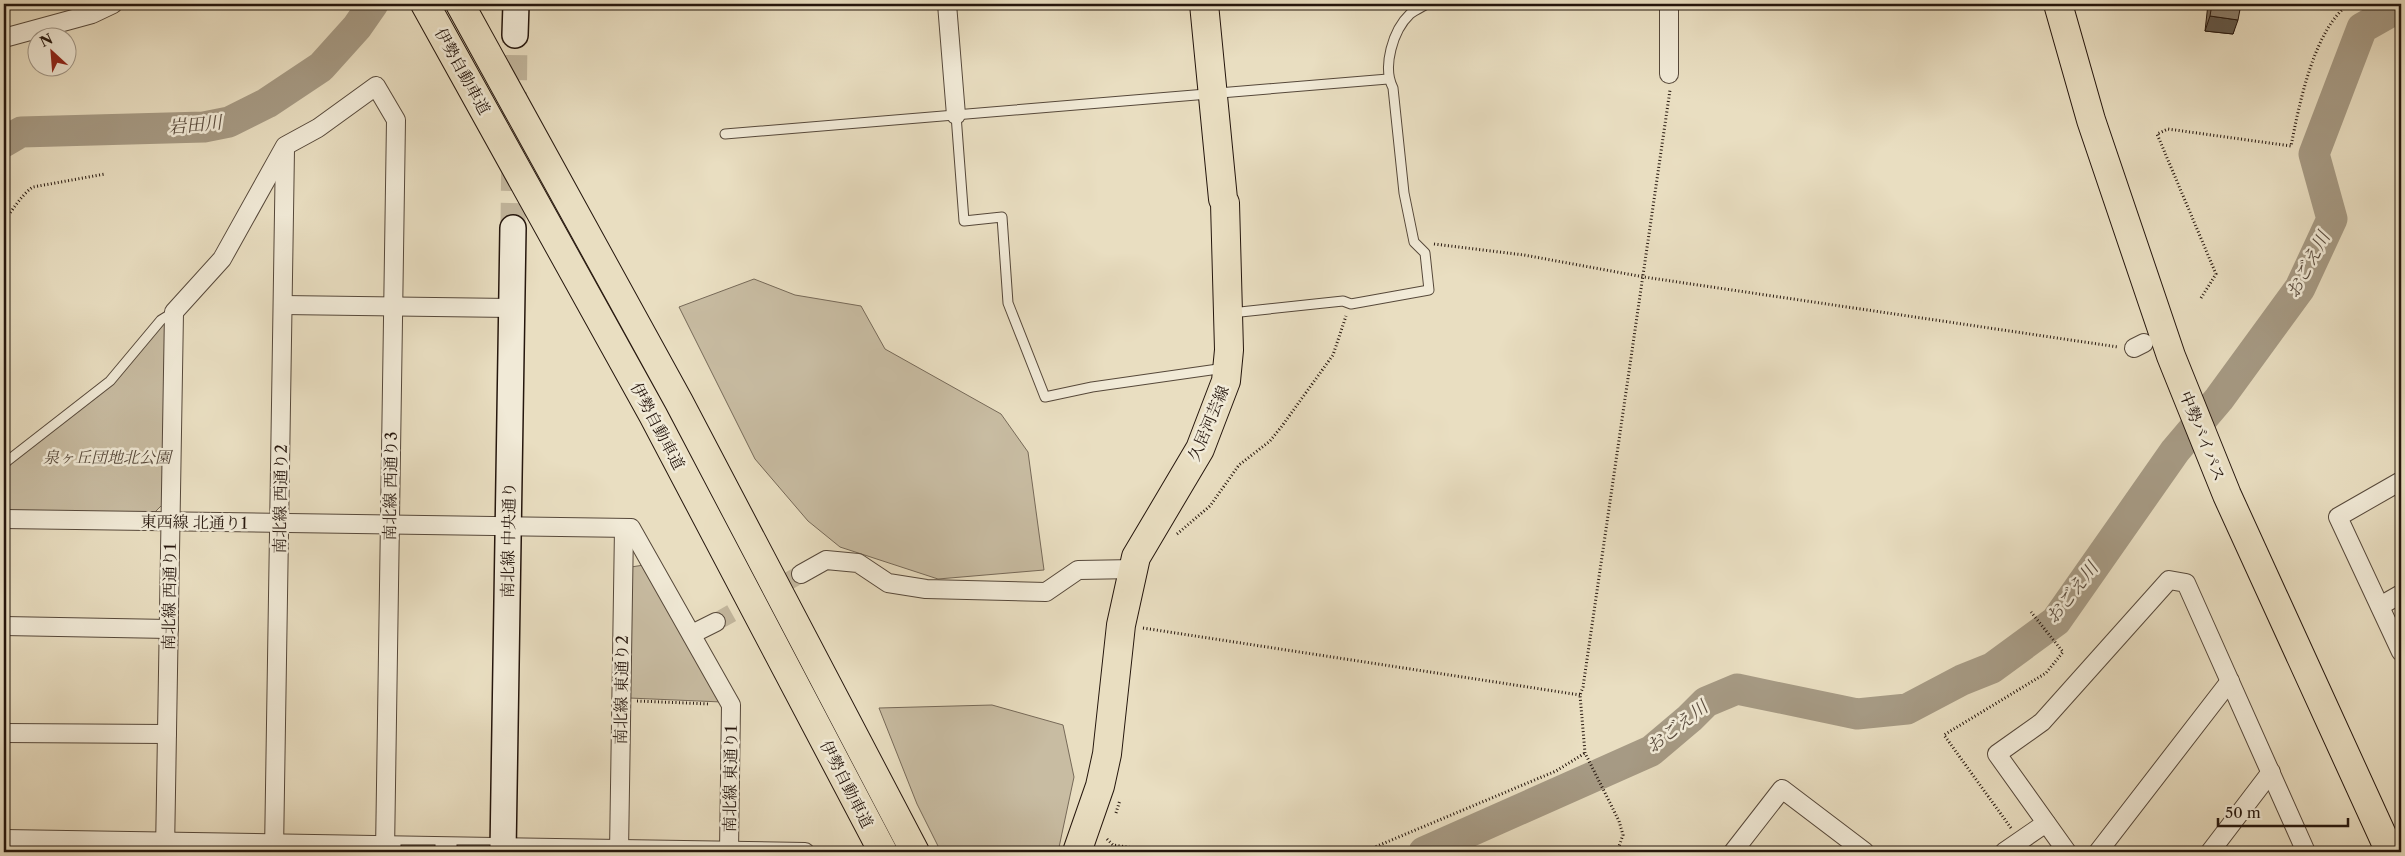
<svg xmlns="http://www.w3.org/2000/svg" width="2405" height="856" font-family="'Libre Caslon Text','Noto Serif JP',serif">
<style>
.green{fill:#c8bca2;stroke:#766958}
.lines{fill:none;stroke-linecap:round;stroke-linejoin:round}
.river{stroke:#a69a84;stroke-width:31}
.street-tunnel{stroke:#c2b69d;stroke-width:18;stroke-dasharray:18 9;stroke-linecap:butt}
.secondary-tunnel{stroke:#c2b69d;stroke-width:25;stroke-dasharray:25 12;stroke-linecap:butt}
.lane-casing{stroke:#56483a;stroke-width:11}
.street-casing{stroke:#56483a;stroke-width:20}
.secondary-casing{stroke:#25160d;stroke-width:28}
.primary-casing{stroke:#25160d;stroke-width:30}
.highway-casing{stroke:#25160d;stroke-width:30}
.path{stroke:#25160d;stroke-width:3;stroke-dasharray:1 2.5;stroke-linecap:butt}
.lane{stroke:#f1ead7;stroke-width:9}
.street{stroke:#f1ead7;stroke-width:18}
.secondary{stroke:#f1ead7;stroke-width:25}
.primary{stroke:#e9dec1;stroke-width:28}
.highway{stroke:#e9dec1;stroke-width:28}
.wall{fill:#786c5c;stroke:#25160d}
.shaded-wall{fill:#61584b;stroke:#25160d}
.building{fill:#8b7e6b;stroke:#25160d}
.labels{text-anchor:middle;stroke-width:5;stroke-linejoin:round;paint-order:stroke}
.street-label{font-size:16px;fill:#25160d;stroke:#f1ead7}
.park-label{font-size:16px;font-style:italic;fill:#56483a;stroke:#f1ead7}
.water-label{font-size:18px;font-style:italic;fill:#594b3d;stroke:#f1ead7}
</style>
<rect width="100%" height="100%" fill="#e9dec1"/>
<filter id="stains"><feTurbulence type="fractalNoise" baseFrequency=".004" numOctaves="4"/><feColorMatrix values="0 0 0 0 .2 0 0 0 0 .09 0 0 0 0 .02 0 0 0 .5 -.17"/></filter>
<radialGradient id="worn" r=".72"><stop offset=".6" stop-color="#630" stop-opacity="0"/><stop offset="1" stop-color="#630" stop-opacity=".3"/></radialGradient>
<g class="green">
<path d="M754,279L795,295L861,306L885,349L1001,414L1028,452L1044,570L938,579L840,547L808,521L755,459L679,307Z"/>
<path d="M161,323H165L162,505L154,513L4,511V471L7,465L110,384L139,353Z"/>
<path d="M644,565L722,702L629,698L631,567Z"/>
<path d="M992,705L1063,725L1074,777L1058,852H941L917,804L879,708Z"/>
</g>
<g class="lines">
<g class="river">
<path d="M4,142L21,132L204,127L229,122L267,103L321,67L357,27L373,4"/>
<path d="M1424,852L1651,751L1690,718L1706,702L1737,689L1857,714L1907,709L1962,680L1992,668L2056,621L2175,451L2219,399L2300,288L2332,219L2314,154L2362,28L2401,6"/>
</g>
<path class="street-tunnel" d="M716,622L801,574"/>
<path class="secondary-tunnel" d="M513,228L515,35"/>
<defs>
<g id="lane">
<path d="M956,115L964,221L1002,217L1008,303L1045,397L1092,387L1225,368"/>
<path d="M725,134L1388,79"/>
<path d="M1231,313L1343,301L1351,304L1429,290L1425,253L1414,242L1404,193L1393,88C1382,67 1393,30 1410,14C1415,10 1422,7 1427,4"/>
<path d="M4,466L6,462L110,381L161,320L174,312"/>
</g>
<g id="street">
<path d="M947,4L956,115"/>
<path d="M1669,4V74"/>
<path d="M4,38L92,14L113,4"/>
<path d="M283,305L511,308"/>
<path d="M2134,348L2144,343"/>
<path d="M2401,481L2338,517L2401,652"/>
<path d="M4,519L631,528L731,705L729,852"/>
<path d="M801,574L826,560L858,563L888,583L926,589L1046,592L1078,570L1135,569"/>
<path d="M2380,606L2401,594"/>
<path d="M4,626L169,629"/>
<path d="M692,634L716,622"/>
<path d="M4,733L167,734"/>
<path d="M4,839L805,852"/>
<path d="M165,852L174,312L222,259L285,146L318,128L376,86L396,120L385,852"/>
<path d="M274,852L285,149"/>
<path d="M619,852L624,528"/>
<path d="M1733,852L1782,789L1865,852"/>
<path d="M2004,852L2046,823"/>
<path d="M2067,852L1997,754L2042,722L2169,580L2186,583L2306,852"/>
<path d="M2098,852L2230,681"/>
<path d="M2210,852L2271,772"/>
</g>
<g id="secondary">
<path d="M515,35L516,4"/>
<path d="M503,852L513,228"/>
</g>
<path id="primary" d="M1077,852L1100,786L1107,754L1121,625L1136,557L1200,449L1226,381L1229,350L1225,203L1223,199L1204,4"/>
<g id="highway">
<path d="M425,4L653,415L883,852"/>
<path d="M460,4L679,402L915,852"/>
<path d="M2058,4L2091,120L2171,356L2227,495L2390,852"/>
</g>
</defs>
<use href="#lane" class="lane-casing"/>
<use href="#street" class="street-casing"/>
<use href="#secondary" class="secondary-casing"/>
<use href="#primary" class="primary-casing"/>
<use href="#highway" class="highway-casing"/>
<g class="path">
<path d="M4,221C13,210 21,195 33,187L105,174"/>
<path d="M1434,244L1524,255L1644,277L2118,347"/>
<path d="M2201,298L2216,274L2157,134L2168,129L2291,146C2299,105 2314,29 2349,4"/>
<path d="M1177,534L1210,506L1239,465L1270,441L1282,426L1333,355L1346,316"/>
<path d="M1143,628L1580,695"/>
<path d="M637,701L710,704"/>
<path d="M1116,813L1120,800"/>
<path d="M2011,828L1944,735L2046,673L2063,652L2031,612"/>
<path d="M1107,839L1113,845L1161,852"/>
<path d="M1363,852L1556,771L1585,753"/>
<path d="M1617,852L1623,835L1619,821L1585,753L1580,695L1583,687L1670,90"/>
</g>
<use href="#lane" class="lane"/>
<use href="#street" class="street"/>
<use href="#secondary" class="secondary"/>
<use href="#primary" class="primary"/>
<use href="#highway" class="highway"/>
</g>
<path class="wall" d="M2208,4H2241L2233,34L2205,31Z"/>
<path class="shaded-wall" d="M2210,16L2238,20L2233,34L2205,31Z"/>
<g class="building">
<path d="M2212,4H2241L2238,20L2210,16Z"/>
<rect x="401" y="845" width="34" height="7"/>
<rect x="457" y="845" width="33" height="7"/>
</g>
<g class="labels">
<g class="street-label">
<text transform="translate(463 71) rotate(61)" y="6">伊勢自動車道</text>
<text transform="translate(1208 423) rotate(-67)" y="6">久居河芸線</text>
<text transform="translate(658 426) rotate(62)" y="6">伊勢自動車道</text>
<text transform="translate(2203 436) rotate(68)" y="6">中勢バイパス</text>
<text transform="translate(390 486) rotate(-89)" y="6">南北線 西通り3</text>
<text transform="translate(280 499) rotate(-89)" y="6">南北線 西通り2</text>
<text transform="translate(194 522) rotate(1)" y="6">東西線 北通り1</text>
<text transform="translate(508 540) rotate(-89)" y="6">南北線 中央通り</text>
<text transform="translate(169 597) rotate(-89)" y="6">南北線 西通り1</text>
<text transform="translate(621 690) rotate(-89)" y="6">南北線 東通り2</text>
<text transform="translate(730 779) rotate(-89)" y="6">南北線 東通り1</text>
<text transform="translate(847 784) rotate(63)" y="6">伊勢自動車道</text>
</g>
<g class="park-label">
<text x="107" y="463">泉ヶ丘団地北公園</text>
</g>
<g class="water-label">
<text transform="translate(195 125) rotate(-6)" y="6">岩田川</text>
<text transform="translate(2308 265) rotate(-62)" y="6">おごえ川</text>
<text transform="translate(2072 593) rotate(-52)" y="6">おごえ川</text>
<text transform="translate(1677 727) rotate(-38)" y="6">おごえ川</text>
</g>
</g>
<rect width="2405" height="856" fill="none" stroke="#e9dec1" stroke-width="20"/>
<rect x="5" y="5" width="2395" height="846" fill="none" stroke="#25160d" stroke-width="2.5"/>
<rect x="10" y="10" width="2385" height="836" fill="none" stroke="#25160d"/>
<g transform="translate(52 52) rotate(334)"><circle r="24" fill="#f1ead7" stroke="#9f9586"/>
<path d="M0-4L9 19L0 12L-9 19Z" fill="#8f2418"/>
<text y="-8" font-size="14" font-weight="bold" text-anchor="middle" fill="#25160d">N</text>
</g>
<path d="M2218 818v8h130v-8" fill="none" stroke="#25160d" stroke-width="2.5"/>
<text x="2225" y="818" font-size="15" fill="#25160d" stroke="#f1ead7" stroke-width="4" paint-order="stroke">50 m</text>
<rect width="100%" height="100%" filter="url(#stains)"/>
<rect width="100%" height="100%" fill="url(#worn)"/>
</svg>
